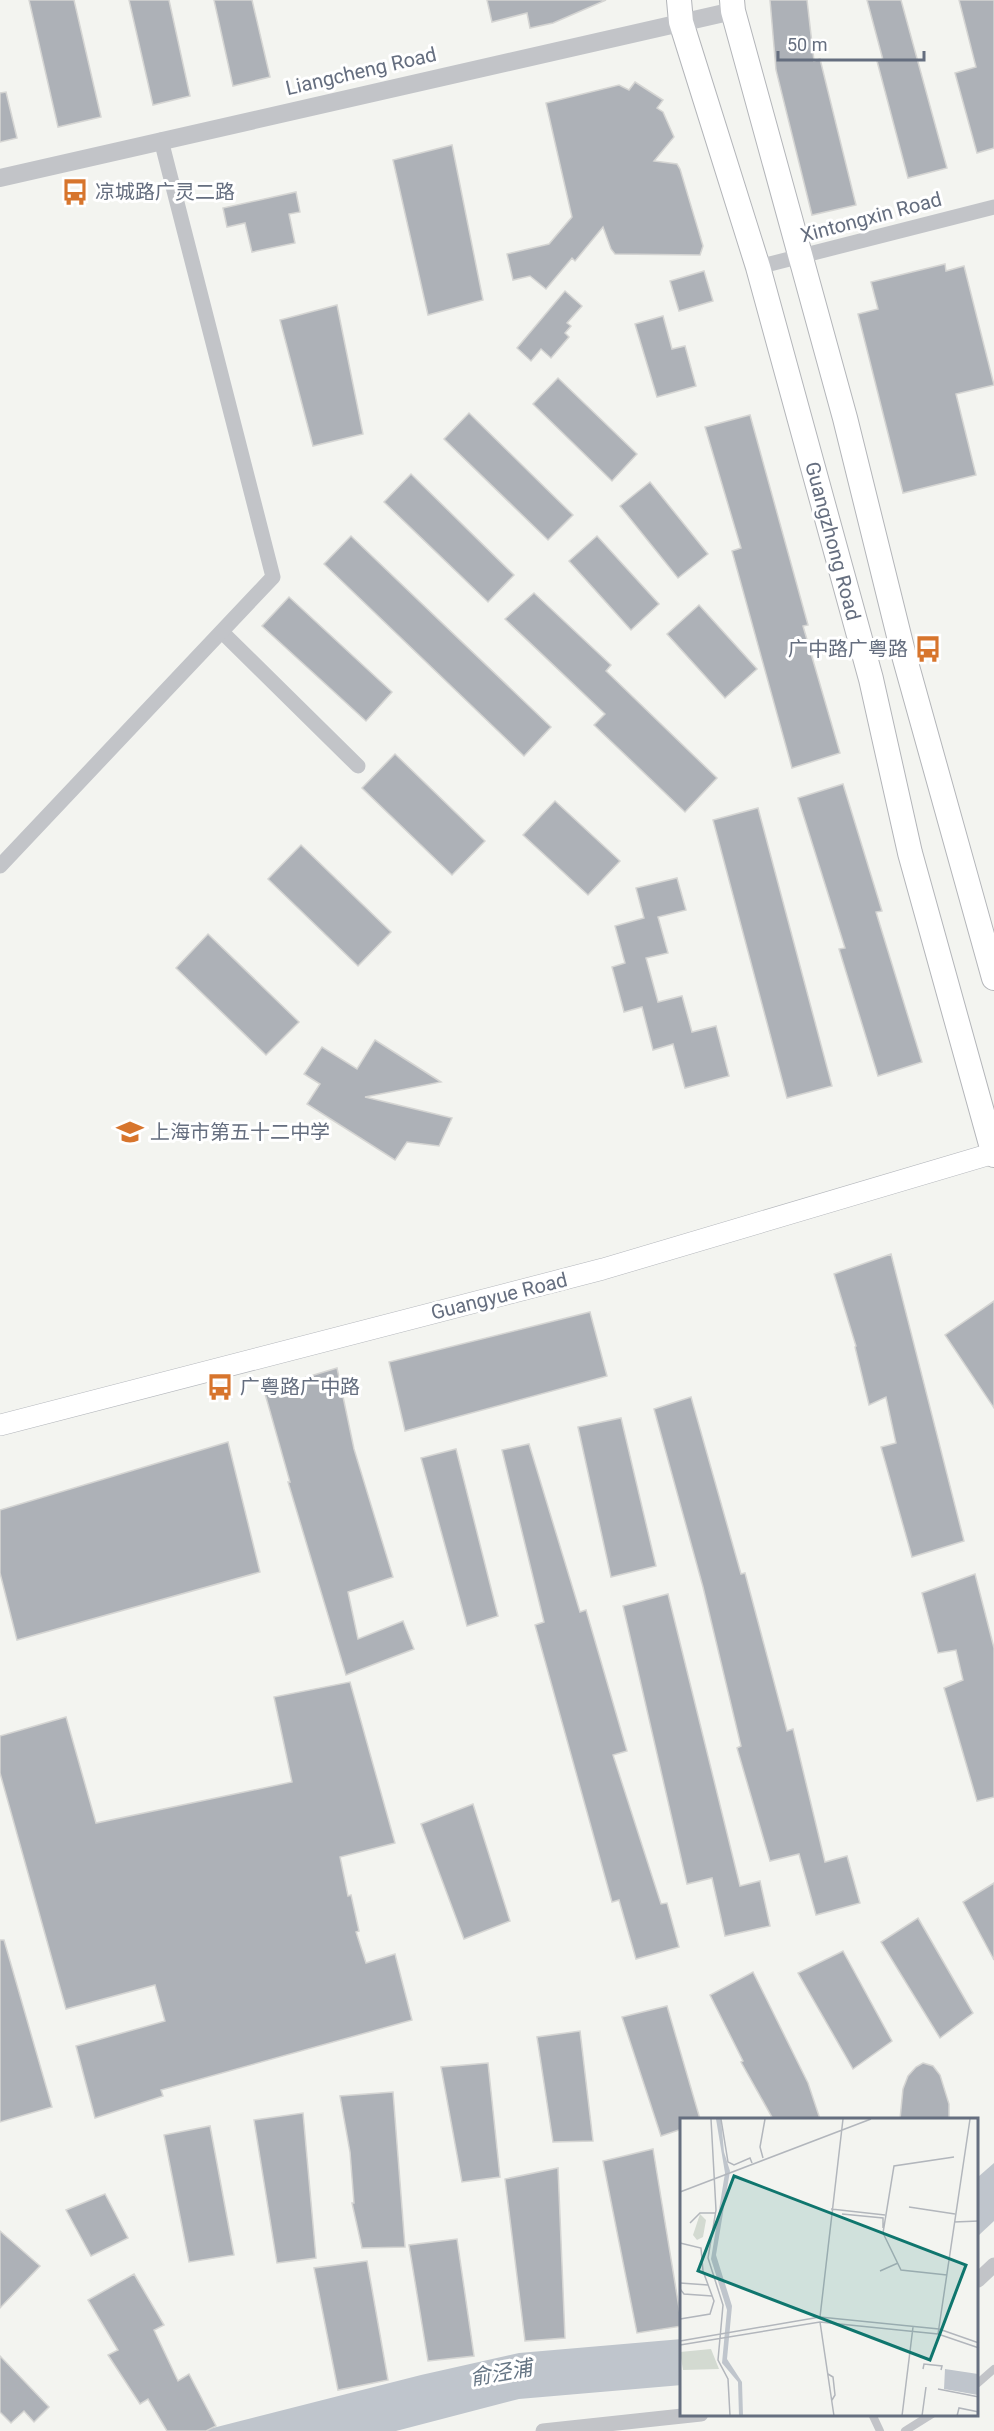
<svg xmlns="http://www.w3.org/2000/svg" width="994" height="2431" font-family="Roboto,'Noto Sans SC',sans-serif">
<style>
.water{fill:#bfc5cc}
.building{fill:#adb1b7;stroke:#d5d5d3;stroke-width:1.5}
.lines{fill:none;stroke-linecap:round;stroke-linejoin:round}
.secondary-casing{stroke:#b4b7bc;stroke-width:22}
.primary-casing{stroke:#b3b5b9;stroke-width:26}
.service{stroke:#c2c4c8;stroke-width:8}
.minor{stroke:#c2c4c8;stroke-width:15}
.tertiary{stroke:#c2c4c8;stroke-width:18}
.secondary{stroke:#fff;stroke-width:21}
.primary{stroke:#fff;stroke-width:24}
.labels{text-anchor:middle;stroke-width:6;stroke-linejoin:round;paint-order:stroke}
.street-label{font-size:20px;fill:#656e7f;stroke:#fff}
.poi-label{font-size:20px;fill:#656e7f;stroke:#fff;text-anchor:start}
.water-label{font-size:21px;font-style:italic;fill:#657584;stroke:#fff}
.inset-road{fill:none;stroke:#b2b6bc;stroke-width:1.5}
.view{fill:#0f766e;fill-opacity:0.15;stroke:#0f766e;stroke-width:3}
.inset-edge{fill:none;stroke:#656e7f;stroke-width:3}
</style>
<rect width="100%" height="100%" fill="#f3f4f0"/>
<g class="water">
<path d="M994,2163V2221L978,2236V2177Z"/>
<path d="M682,2339V2385L519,2399L396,2431H201L421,2375L519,2353Z"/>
</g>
<g class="building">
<path d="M29,0H74L101,117L58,127Z"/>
<path d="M129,0H169L190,96L153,105Z"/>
<path d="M214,0H252L270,77L233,86Z"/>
<path d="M487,0H606L553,23L530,28L527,13L492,22Z"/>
<path d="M770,0H807L814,61L820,59L856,205L812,215L776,70Z"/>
<path d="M867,0H901L947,168L908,178L877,61L883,60Z"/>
<path d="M959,0H994V148L977,153L955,73L976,67Z"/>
<path d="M635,82L663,100L657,108L663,112L674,137L654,161L677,164L680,169L703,246L700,255L615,254L611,249L603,227L575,261L572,258L546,289L530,276L513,280L507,254L549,244L572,217L546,103L619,85L629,90Z"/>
<path d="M6,92L17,138L0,142V93Z"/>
<path d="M452,145L483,300L428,315L393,160Z"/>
<path d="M296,192L300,212L289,214L295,243L252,252L245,223L227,227L223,208Z"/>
<path d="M945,264L946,271L964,266L994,385L956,394L976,475L903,493L858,314L878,309L871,282Z"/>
<path d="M704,271L713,301L679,311L670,281Z"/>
<path d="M565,291L582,306L567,323L571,326L565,333L569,337L551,358L541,349L531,361L517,348Z"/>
<path d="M337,305L363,434L313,446L280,320Z"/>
<path d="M663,316L672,349L685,346L696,386L657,397L635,324Z"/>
<path d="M558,378L637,454L612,481L533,404Z"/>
<path d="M469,413L573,515L548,540L444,439Z"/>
<path d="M750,415L808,625L803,626L840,753L792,768L732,551L741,548L705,427Z"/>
<path d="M411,474L514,575L488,602L384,502Z"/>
<path d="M650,482L708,554L678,578L620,506Z"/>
<path d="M351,536L551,727L524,756L324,564Z"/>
<path d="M597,536L659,604L631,630L569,561Z"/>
<path d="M534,593L611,665L606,671L717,778L685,812L594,725L605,714L505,619Z"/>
<path d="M289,597L392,692L366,721L262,626Z"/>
<path d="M699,605L757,669L725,698L667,634Z"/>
<path d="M395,754L485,841L452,875L362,788Z"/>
<path d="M843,784L882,911L876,912L922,1062L878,1076L839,949L845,948L798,798Z"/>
<path d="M555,801L620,861L588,895L523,835Z"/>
<path d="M758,808L832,1086L787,1098L713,820Z"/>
<path d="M301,845L391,932L358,966L268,879Z"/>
<path d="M677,878L686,910L658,917L668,953L646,958L658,1002L682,996L692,1032L716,1026L729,1076L685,1088L673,1044L653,1050L642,1007L624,1012L612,967L625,963L615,926L644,918L636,888Z"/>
<path d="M208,934L299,1022L266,1055L176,968Z"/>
<path d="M375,1040L441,1082L365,1097L452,1118L439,1146L407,1142L395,1160L307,1104L320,1084L304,1074L322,1047L357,1069Z"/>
<path d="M891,1254L964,1541L912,1557L881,1447L896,1443L886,1397L869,1405L855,1347L856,1346L834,1274Z"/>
<path d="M994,1301V1408L945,1335Z"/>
<path d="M590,1312L607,1376L405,1431L389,1362Z"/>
<path d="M337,1368L354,1449L393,1577L348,1592L358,1639L403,1621L414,1649L346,1675L288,1482H290L264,1390Z"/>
<path d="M691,1397L741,1574L745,1573L787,1731L793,1729L825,1862L847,1856L860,1903L816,1915L799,1854L770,1861L737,1748L741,1746L703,1587L654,1409Z"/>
<path d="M621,1418L656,1566L611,1577L578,1427Z"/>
<path d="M228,1442L260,1572L17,1640L0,1573V1510Z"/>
<path d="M529,1444L580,1612L586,1610L627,1751L613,1755L661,1904L667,1903L679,1947L636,1959L619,1900L612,1902L535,1625L544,1622L502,1450Z"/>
<path d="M456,1449L498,1616L467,1626L421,1458Z"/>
<path d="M975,1574L994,1648V1797L977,1801L944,1688L963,1680L956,1650L938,1653L922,1593Z"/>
<path d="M668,1594L740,1886L760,1881L770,1926L725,1936L712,1878L687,1884L623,1606Z"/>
<path d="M350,1682L395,1843L340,1857L348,1896L351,1895L359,1931L356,1932L366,1963L395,1954L412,2020L161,2090L163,2096L95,2118L76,2046L165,2021L155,1985L66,2009L0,1773V1736L66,1717L96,1823L292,1782L274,1697Z"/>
<path d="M473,1804L510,1921L464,1939L421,1824Z"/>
<path d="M994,1883V1960L963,1902Z"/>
<path d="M918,1918L973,2013L940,2038L881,1942Z"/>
<path d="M0,1940H4L52,2107L0,2122Z"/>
<path d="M843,1951L892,2041L853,2069L798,1973Z"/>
<path d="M753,1972L808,2083L820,2119H773L741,2062L743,2061L710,1995Z"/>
<path d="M667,2006L700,2119H682V2129L661,2136L622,2017Z"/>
<path d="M580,2031L593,2141L553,2142L537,2037Z"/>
<path d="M488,2063L500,2177L462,2182L441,2067Z"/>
<path d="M923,2063L933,2066L940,2075L949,2104V2119H900L903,2089L908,2076L916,2067Z"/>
<path d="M393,2092L405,2247L362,2248L352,2203H354L350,2152L340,2096Z"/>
<path d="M303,2113L316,2258L277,2263L254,2120Z"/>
<path d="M210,2126L234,2255L189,2262L164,2135Z"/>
<path d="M653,2149L682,2326L637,2333L603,2161Z"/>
<path d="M558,2168L565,2338L525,2341L505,2179Z"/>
<path d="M105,2194L128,2238L91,2256L66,2210Z"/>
<path d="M0,2231L40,2266L0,2308Z"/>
<path d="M457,2239L474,2356L428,2361L409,2245Z"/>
<path d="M367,2261L388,2380L338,2390L314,2268Z"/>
<path d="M134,2274L164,2325L154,2330L178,2381L189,2374L216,2426L206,2431H167L148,2399L140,2404L108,2355L118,2350L88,2300Z"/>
<path d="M0,2356L49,2407L34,2422L24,2411L11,2423L0,2412Z"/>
</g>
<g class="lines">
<defs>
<path id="secondary" d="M0,1425L603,1269L994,1153"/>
<g id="primary">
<path d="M679,0L681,22L758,267L871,679L910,853L994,1155"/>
<path d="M732,0L733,11L845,418L903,652L994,978"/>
</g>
</defs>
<use href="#secondary" class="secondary-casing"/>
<use href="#primary" class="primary-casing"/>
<g class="service">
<path d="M978,2383L994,2369"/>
<path d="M872,2414L880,2431"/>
<path d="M905,2431L932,2414"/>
</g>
<g class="minor">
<path d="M758,267L994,207"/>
<path d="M223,633L358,766"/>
<path d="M0,866L273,577L161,140"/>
<path d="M978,2280L994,2265"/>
<path d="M543,2431L701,2414"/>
</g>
<path class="tertiary" d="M0,178L733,11"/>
<use href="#secondary" class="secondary"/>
<use href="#primary" class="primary"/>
</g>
<defs>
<symbol id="bus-bare" viewBox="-9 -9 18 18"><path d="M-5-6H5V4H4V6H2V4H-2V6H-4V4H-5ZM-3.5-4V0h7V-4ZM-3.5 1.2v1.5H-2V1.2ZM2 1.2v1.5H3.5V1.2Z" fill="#d7752d" stroke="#fff" stroke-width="2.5" paint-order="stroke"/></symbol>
<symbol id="school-bare" viewBox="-9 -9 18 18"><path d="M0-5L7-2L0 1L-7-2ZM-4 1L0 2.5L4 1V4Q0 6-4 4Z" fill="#d7752d" stroke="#fff" stroke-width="2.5" paint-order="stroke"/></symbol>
</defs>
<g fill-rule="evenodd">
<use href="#bus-bare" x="56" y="173" width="38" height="38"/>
<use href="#bus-bare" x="909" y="630" width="38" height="38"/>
<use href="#school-bare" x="111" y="1113" width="38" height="38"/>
<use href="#bus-bare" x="201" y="1368" width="38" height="38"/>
</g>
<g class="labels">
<g class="street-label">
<text transform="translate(361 71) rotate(-13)" y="7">Liangcheng Road</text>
<text transform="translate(871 217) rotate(-15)" y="7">Xintongxin Road</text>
<text transform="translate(833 541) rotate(75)" y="7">Guangzhong Road</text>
<text transform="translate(499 1296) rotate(-14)" y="7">Guangyue Road</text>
</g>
<g class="poi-label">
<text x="95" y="199">凉城路广灵二路</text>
<text x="908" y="656" text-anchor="end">广中路广粤路</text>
<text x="150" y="1139">上海市第五十二中学</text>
<text x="240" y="1394">广粤路广中路</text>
</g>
<g class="water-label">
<text transform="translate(501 2373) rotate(-10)" y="7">俞泾浦</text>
</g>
</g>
<g transform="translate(680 2118)">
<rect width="298" height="298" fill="#f3f4f0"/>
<path d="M20,96L26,102L23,119L17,122L13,117ZM31,231L39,251L3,252L0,234Z" fill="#d3dad1"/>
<path d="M36,1H41L44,34L50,53L36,137L52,188L47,241L62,264L63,298H59L58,264L42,245L47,192L31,141L45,55ZM265,251L298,256V277L264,271Z" fill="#bfc5cc"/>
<path class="inset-road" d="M31,1L36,92L28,140L43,187L38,242L48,261L50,298M41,1L48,44L54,47L70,40L72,45M83,40L80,29L85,1M0,74L191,1M229,89L275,96M151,91L205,97M162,96L203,100V110M274,104L299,103M10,105L20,95H36M0,125L21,130L23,153L34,183L30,196L0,201M200,153L218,145M267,157L221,152L203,115L214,48L274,39M0,165L28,167M0,171L4,176L32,178M140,199L163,1M140,204L154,298M258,216L290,1M0,223L140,199L259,211L299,225M0,227L140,204L258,216L299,230M243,251L244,246L262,248L261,252M148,256L153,259L155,277L152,282M258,271L299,279M222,298L233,209M242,298L246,269M277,298L279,290L299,294"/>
<path class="view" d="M54,58L286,147L250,242L18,153Z"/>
<rect width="298" height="298" class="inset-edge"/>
</g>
<path d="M778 51v9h146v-9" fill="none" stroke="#656e7f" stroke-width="3"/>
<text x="787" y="51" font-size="18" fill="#656e7f" stroke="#ffffff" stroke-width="4.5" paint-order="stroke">50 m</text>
</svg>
